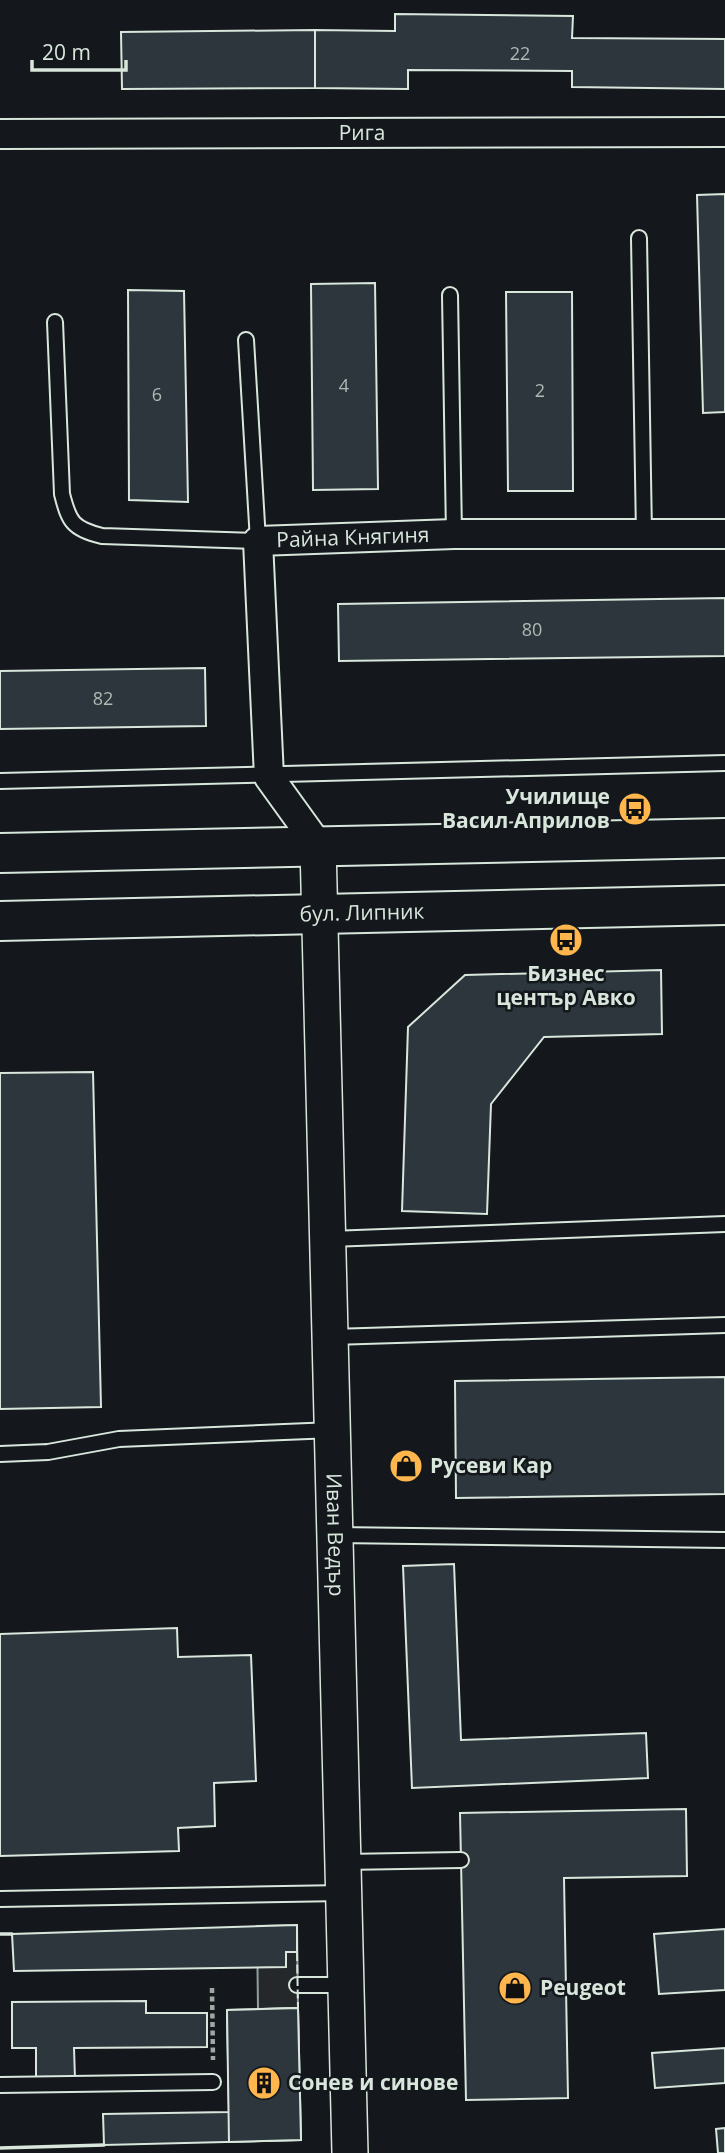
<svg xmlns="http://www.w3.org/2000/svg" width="725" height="2153" font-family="'Open Sans',sans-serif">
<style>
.parking{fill:#24282b;stroke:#939e99;stroke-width:2}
.building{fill:#2c363c;stroke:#d8e6dc;stroke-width:2}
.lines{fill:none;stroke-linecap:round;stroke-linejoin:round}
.service-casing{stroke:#d8e6dc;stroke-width:18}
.minor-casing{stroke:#d8e6dc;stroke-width:32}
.tertiary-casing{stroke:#d8e6dc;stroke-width:38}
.primary-casing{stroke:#d8e6dc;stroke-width:42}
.path{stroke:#9da8a2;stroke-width:4.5;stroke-dasharray:5 3.5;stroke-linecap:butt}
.service{stroke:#14181c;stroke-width:14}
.minor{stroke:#14181c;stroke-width:28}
.tertiary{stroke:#14181c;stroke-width:35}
.primary{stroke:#14181c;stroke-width:38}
.fence{stroke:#d8e6dc;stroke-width:2;stroke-dasharray:9 3.5;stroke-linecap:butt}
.wall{stroke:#d8e6dc;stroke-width:3.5}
.labels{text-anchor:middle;stroke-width:5;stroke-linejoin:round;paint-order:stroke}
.number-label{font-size:18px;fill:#adbab4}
.street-label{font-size:21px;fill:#d8e6dc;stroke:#14181c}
.poi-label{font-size:21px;font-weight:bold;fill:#d8e6dc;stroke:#14181c;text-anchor:start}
</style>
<rect width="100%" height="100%" fill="#14181c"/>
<path class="parking" d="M297,1925L298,2008L258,2009L257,1926Z"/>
<g class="building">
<path d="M395,14L573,16L572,38L725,39V89L572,87V71L408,70V89L315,88V30L395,31Z"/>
<path d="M315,30V88L122,89L121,32Z"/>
<path d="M725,194V412L703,413L697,195Z"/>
<path d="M375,283L378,489L313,490L311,284Z"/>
<path d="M128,290L184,291L188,502L129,500Z"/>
<path d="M506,292H572L573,491H508Z"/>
<path d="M725,598V656L339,661L338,604Z"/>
<path d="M205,668L206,726L0,729V671Z"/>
<path d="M661,970L662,1034L544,1037L491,1104L487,1214L402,1211L408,1027L465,975Z"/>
<path d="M93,1072L101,1407L0,1409V1073Z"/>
<path d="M725,1377V1494L456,1498L455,1381Z"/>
<path d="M454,1564L461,1740L646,1733L648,1778L412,1788L403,1566Z"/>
<path d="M177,1628L178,1657L251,1655L256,1781L214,1783L215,1826L178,1828L179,1851L0,1856V1634Z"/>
<path d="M686,1809L687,1876L564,1878L568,2098L466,2100L460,1813Z"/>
<path d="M297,1925V1952H286V1967L14,1971L12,1934Z"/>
<path d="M725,1929V1990L659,1994L654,1934Z"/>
<path d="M146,2001V2013H207V2047L74,2048L75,2079H36V2048H12V2002Z"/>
<path d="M298,2008L301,2140L104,2145L103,2114L229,2112L227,2010Z"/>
<path d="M298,2008L301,2140L229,2142L227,2010Z"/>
<path d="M725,2048V2083L655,2088L652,2053Z"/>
<path d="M725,2128V2153H718L716,2129Z"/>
</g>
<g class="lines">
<defs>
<g id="service">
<path d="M639,238L644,534"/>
<path d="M450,295L454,534"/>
<path d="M55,322L62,494C69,522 73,529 102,536L258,541L246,340"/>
<path d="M0,781L725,763"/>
<path d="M330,1239L725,1224"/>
<path d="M332,1337L725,1325"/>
<path d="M0,1454L48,1452L119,1439L333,1430"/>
<path d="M336,1535L725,1540"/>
<path d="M344,1862L461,1860"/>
<path d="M0,1899L343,1893"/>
<path d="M297,1985H345"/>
<path d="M0,2085L213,2082"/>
</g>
<g id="minor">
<path id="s1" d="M0,134L725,132"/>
<path id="s2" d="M318,845L269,777L258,541L454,534H725"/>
</g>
<g id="tertiary">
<path id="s3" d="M318,845L350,2153"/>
</g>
<g id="primary">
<path d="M0,853L725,838"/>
<path id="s4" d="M0,921L725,905"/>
</g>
</defs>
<use href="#service" class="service-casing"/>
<use href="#minor" class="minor-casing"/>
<use href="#tertiary" class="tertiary-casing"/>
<use href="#primary" class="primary-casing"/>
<path class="path" d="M212,1988L213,2060"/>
<use href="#service" class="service"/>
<use href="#minor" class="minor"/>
<use href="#tertiary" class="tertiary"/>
<use href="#primary" class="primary"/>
<path class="fence" d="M297,1952L298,2008"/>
<g class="wall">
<path d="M0,1934H12"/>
<path d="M0,2148L104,2145"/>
</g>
</g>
<defs>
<symbol id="bus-disc" viewBox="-11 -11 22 22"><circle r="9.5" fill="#ffb74d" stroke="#14181c"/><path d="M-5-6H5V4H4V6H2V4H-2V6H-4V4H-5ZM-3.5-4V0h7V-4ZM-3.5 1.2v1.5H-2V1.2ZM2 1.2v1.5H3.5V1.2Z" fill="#111"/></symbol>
<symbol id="shop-disc" viewBox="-11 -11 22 22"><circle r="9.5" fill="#ffb74d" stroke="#14181c"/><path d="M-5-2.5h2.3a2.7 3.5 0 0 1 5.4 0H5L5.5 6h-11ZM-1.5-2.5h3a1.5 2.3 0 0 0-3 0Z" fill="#111"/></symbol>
<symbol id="building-disc" viewBox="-11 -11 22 22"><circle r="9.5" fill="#ffb74d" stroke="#14181c"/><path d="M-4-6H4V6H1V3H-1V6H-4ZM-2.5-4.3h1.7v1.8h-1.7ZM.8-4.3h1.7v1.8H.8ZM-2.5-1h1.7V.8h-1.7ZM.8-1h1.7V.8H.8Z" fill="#111"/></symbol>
</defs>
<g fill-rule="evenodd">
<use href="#bus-disc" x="616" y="790" width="38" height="38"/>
<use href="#bus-disc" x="547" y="921" width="38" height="38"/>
<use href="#shop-disc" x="387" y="1447" width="38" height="38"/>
<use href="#shop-disc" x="496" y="1969" width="38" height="38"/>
<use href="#building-disc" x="245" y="2064" width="38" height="38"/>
</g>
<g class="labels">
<g class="number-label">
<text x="520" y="60">22</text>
<text x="344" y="392">4</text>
<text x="540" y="397">2</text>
<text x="157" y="401">6</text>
<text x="532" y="636">80</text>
<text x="103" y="705">82</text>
</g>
<g class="street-label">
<text dy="7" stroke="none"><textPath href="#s1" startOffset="362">Рига</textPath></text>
<text dy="7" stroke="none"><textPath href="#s2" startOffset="415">Райна Княгиня</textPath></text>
<text dy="7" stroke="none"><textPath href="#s4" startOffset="362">бул. Липник</textPath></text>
<text dy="7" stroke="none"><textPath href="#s3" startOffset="690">Иван Ведър</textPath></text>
</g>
<g class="poi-label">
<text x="610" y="804" text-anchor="end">Училище<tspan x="610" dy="24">Васил Априлов</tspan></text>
<text x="566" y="981" text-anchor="middle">Бизнес<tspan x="566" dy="24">център Авко</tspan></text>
<text x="430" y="1473">Русеви Кар</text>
<text x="540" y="1995">Peugeot</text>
<text x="288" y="2090">Сонев и синове</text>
</g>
</g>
<path d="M32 60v10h94v-10" fill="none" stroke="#d8e6dc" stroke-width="3.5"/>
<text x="42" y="60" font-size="21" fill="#d8e6dc" stroke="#14181c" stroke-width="5" paint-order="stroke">20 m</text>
</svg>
